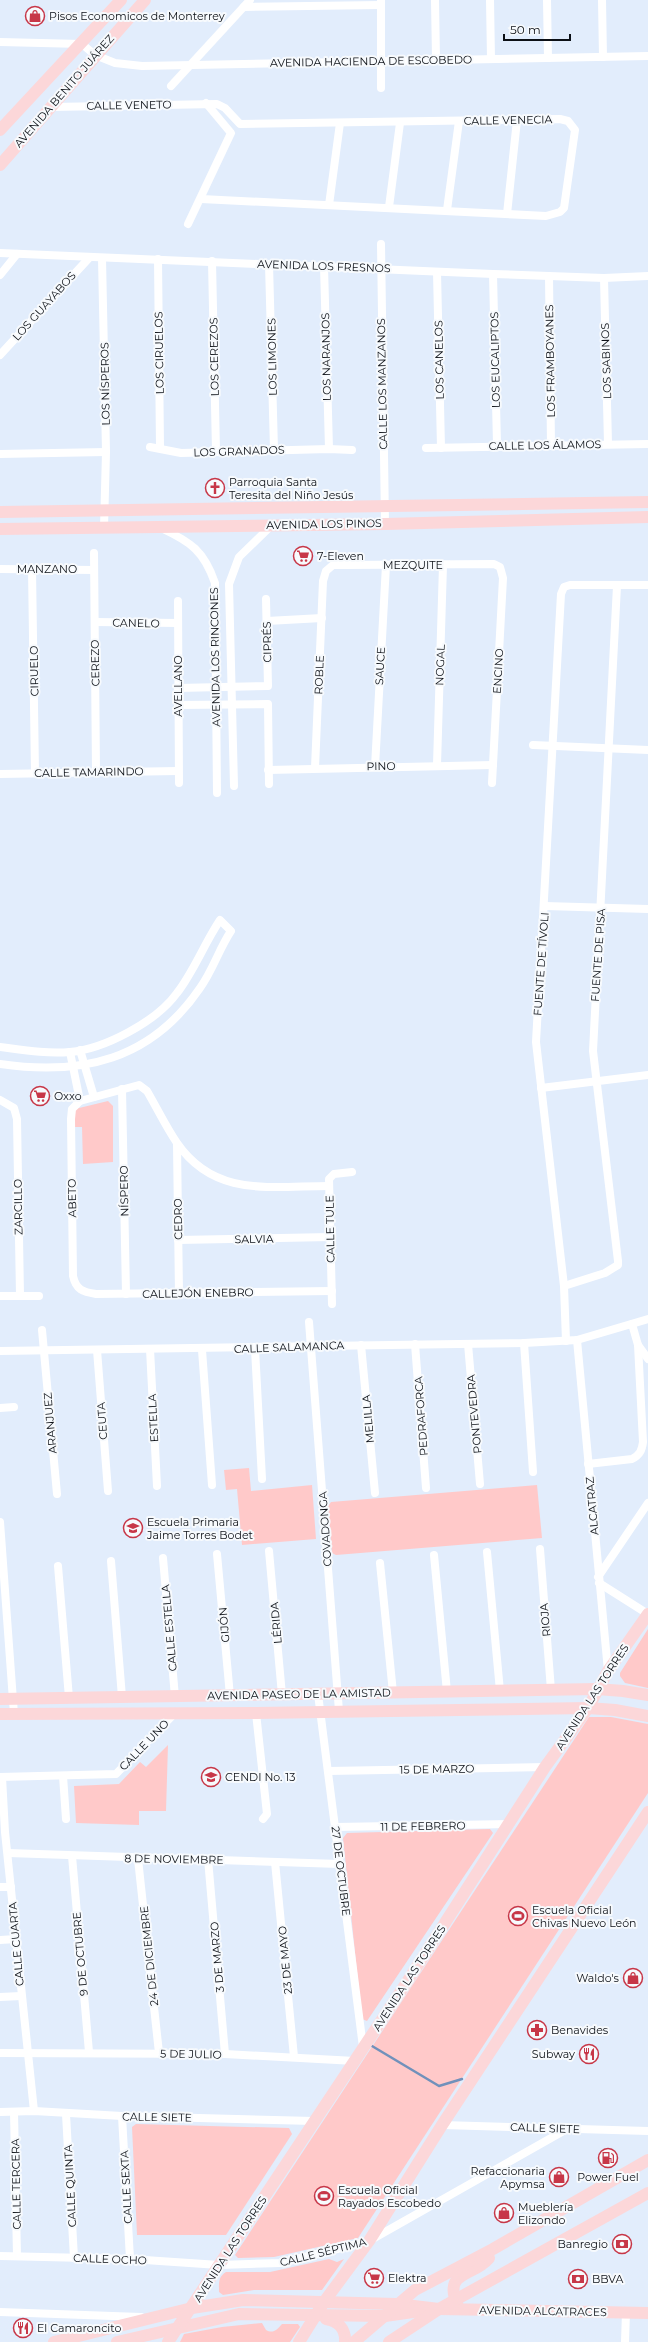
<svg xmlns="http://www.w3.org/2000/svg" width="648" height="2342" font-family="Montserrat,sans-serif">
<style>
.green{fill:#ffc9c9}
.lines{fill:none;stroke-linecap:round;stroke-linejoin:round}
.stream{stroke:#7191bb;stroke-width:2.5}
.street{stroke:#fff;stroke-width:8}
.secondary{stroke:#fcd7d9;stroke-width:12}
.labels{text-anchor:middle;stroke-width:4;stroke-linejoin:round;paint-order:stroke}
.poi-label{font-size:11px;fill:#0c1016;stroke:#f7fafd;text-anchor:start}
.street-label{font-size:11px;fill:#0c1016;stroke:#f7fafd}
</style>
<rect width="100%" height="100%" fill="#e2edfc"/>
<g class="green">
<path d="M108,1101L113,1106V1162L83,1164L82,1127H75V1109Z"/>
<path d="M249,1468L251,1491L312,1485L316,1539L242,1545L237,1489L226,1490L224,1470Z"/>
<path d="M537,1485L542,1538L336,1555L332,1553L328,1506L331,1502Z"/>
<path d="M648,1629V1688L625,1683L620,1676V1673Z"/>
<path d="M589,1717H611L648,1724V1793L358,2238L274,2257L238,2258L235,2255Z"/>
<path d="M168,1745L166,1811H139V1825L76,1823L74,1786L119,1784L140,1762L146,1767Z"/>
<path d="M490,1829L493,1833L367,2021L362,2019L343,1838L347,1833Z"/>
<path d="M136,2124L289,2128L292,2134L226,2235H137L132,2127Z"/>
<path d="M329,2259L337,2262L344,2259L322,2290H254L223,2295L219,2292C219,2283 218,2277 226,2272H270Z"/>
<path d="M262,2323L266,2330C273,2334 277,2330 282,2324H298L300,2327L290,2342H180L184,2334L222,2327Z"/>
</g>
<g class="lines">
<path class="stream" d="M372,2046L439,2086L462,2079"/>
<g class="street">
<path d="M435,0L436,59"/>
<path d="M490,0L491,59"/>
<path d="M547,0L548,58"/>
<path d="M602,0L603,57"/>
<path d="M381,1V88"/>
<path d="M244,7L381,5"/>
<path d="M0,42L82,44L95,55L115,63L142,66L648,56"/>
<path d="M171,86L250,0"/>
<path d="M52,107L217,104L225,108L240,124L560,119L568,121L575,130L564,208L560,212L546,216L201,199"/>
<path d="M329,205L340,123"/>
<path d="M389,207L400,123"/>
<path d="M447,210L459,121"/>
<path d="M507,214L517,120"/>
<path d="M188,224L231,133L206,103"/>
<path d="M381,244L385,524"/>
<path d="M0,253L493,274L604,278L648,276"/>
<path d="M102,258L106,452L104,528"/>
<path d="M158,259L160,448"/>
<path d="M212,261L216,452"/>
<path d="M269,264L274,450"/>
<path d="M324,266L329,449"/>
<path d="M437,272L441,448"/>
<path d="M493,274L497,445"/>
<path d="M0,275L17,254"/>
<path d="M549,276L551,446"/>
<path d="M604,278L608,444"/>
<path d="M0,355L89,258"/>
<path d="M150,447L181,453L329,449L352,450"/>
<path d="M426,448L648,444"/>
<path d="M0,454L106,452"/>
<path d="M161,528C191,542 204,551 215,583L217,793"/>
<path d="M94,553L96,772"/>
<path d="M0,569L94,570"/>
<path d="M32,569L35,773"/>
<path d="M178,601L179,783"/>
<path d="M267,621L322,618"/>
<path d="M95,622L178,623"/>
<path d="M178,688L268,686L266,599"/>
<path d="M178,705L268,704L269,784"/>
<path d="M533,745L648,750"/>
<path d="M437,765L443,565"/>
<path d="M375,767L386,565"/>
<path d="M315,768L323,581L326,571L333,565H346L494,564L500,567L503,578L492,783"/>
<path d="M268,770L493,765"/>
<path d="M0,774L178,771"/>
<path d="M234,786L229,584L239,557L272,525"/>
<path d="M545,906L648,909"/>
<path d="M0,1047C23,1050 46,1054 70,1052C104,1049 156,1022 177,993C194,971 204,944 220,920L231,931C219,949 213,970 200,988C151,1060 82,1076 0,1064"/>
<path d="M80,1050L94,1097"/>
<path d="M70,1052L80,1101"/>
<path d="M541,1088L648,1075"/>
<path d="M122,1089L126,1294"/>
<path d="M0,1100L14,1108L17,1119L20,1296"/>
<path d="M177,1144L179,1294"/>
<path d="M329,1186C271,1186 215,1198 177,1143C166,1127 157,1108 147,1091L139,1085L80,1101L72,1109L71,1119L73,1276C76,1290 83,1292 96,1294L332,1291"/>
<path d="M178,1240L331,1237"/>
<path d="M564,1286L605,1273L618,1265V1261L593,1051L617,586"/>
<path d="M0,1296H39"/>
<path d="M332,1304L329,1179L334,1174L352,1172"/>
<path d="M309,1322L339,1711"/>
<path d="M632,1324L638,1345L648,1359"/>
<path d="M42,1330L57,1494"/>
<path d="M577,1340L608,1671"/>
<path d="M566,1341L564,1286L536,1042L561,594L564,587L570,585H648"/>
<path d="M524,1343L533,1472"/>
<path d="M415,1344L426,1488"/>
<path d="M468,1344L480,1484"/>
<path d="M361,1345L375,1493"/>
<path d="M150,1349L157,1486"/>
<path d="M255,1349L262,1479"/>
<path d="M97,1350L108,1491"/>
<path d="M202,1350L212,1485"/>
<path d="M0,1351L524,1343L577,1340L648,1319"/>
<path d="M0,1408L14,1407"/>
<path d="M588,1464L632,1459C640,1455 642,1450 643,1442L638,1345"/>
<path d="M0,1522L14,1714"/>
<path d="M540,1549L551,1690"/>
<path d="M269,1551L282,1695"/>
<path d="M487,1552L500,1691"/>
<path d="M217,1554L230,1696"/>
<path d="M434,1555L447,1692"/>
<path d="M163,1558L175,1697"/>
<path d="M111,1561L122,1697"/>
<path d="M380,1563L393,1693"/>
<path d="M58,1566L69,1698"/>
<path d="M598,1577L648,1503"/>
<path d="M599,1583L648,1614"/>
<path d="M318,1694L363,2047"/>
<path d="M256,1713L267,1814L263,1819"/>
<path d="M328,1771L545,1767"/>
<path d="M63,1776L66,1819"/>
<path d="M0,1777L116,1774L175,1713"/>
<path d="M2,1777L5,1832L34,2111"/>
<path d="M335,1827L510,1824"/>
<path d="M8,1853L340,1864"/>
<path d="M72,1856L89,2052"/>
<path d="M138,1859L159,2053"/>
<path d="M208,1859L225,2054"/>
<path d="M275,1862L294,2057"/>
<path d="M0,1887H11"/>
<path d="M0,1940L16,1939"/>
<path d="M0,1997L21,1996"/>
<path d="M0,2053L225,2054L355,2061"/>
<path d="M0,2112L34,2111L122,2116L314,2121"/>
<path d="M14,2112L17,2256"/>
<path d="M66,2114L74,2258"/>
<path d="M122,2116L130,2259"/>
<path d="M442,2125L648,2131"/>
<path d="M0,2256L130,2259L219,2265L281,2263L369,2241L567,2129"/>
<path d="M0,2312L141,2317"/>
<path d="M625,2342L626,2312"/>
</g>
<g class="secondary">
<path d="M0,130L121,0"/>
<path d="M0,165L145,0"/>
<path d="M0,512L648,502"/>
<path d="M0,529L385,524L648,517"/>
<path d="M0,1699L597,1689L623,1691L648,1695"/>
<path d="M0,1714L256,1713L588,1708L615,1710L648,1716"/>
<path d="M458,2307C442,2270 472,2278 489,2258"/>
<path d="M326,2319C338,2321 346,2329 345,2342"/>
<path d="M54,2342L192,2308L243,2300L397,2304L439,2309L648,2313"/>
<path d="M117,2342L239,2314L385,2316L420,2311"/>
<path d="M168,2342L407,1982L545,1767L588,1708L608,1671L648,1614"/>
<path d="M299,2342L324,2302L369,2241L442,2125L648,1812"/>
<path d="M354,2342L415,2290L493,2249L648,2160"/>
<path d="M389,2342L439,2309L648,2193"/>
</g>
</g>
<defs>
<symbol id="shop-ring" viewBox="-11 -11 22 22"><circle r="9.5" fill="#f7fafd" stroke="#c73748" stroke-width="1.5"/><path d="M-5-2.5h2.3a2.7 3.5 0 0 1 5.4 0H5L5.5 6h-11ZM-1.5-2.5h3a1.5 2.3 0 0 0-3 0Z" fill="#c73748"/></symbol>
<symbol id="church-ring" viewBox="-11 -11 22 22"><circle r="9.5" fill="#f7fafd" stroke="#c73748" stroke-width="1.5"/><path d="M-1.2-6h2.4v3.5h3.3v2.4h-3.3V6h-2.4V-.1h-3.3v-2.4h3.3Z" fill="#c73748"/></symbol>
<symbol id="supermarket-ring" viewBox="-11 -11 22 22"><circle r="9.5" fill="#f7fafd" stroke="#c73748" stroke-width="1.5"/><path d="M-6-5.5h2.5l.6 2H6L4.5 2H-2.5L-4.4-4H-6ZM-1.5 3.2a1.3 1.3 0 1 0 .1 0ZM3 3.2a1.3 1.3 0 1 0 .1 0Z" fill="#c73748"/></symbol>
<symbol id="school-ring" viewBox="-11 -11 22 22"><circle r="9.5" fill="#f7fafd" stroke="#c73748" stroke-width="1.5"/><path d="M0-5L7-2L0 1L-7-2ZM-4 1L0 2.5L4 1V4Q0 6-4 4Z" fill="#c73748"/></symbol>
<symbol id="stadium-ring" viewBox="-11 -11 22 22"><circle r="9.5" fill="#f7fafd" stroke="#c73748" stroke-width="1.5"/><path d="M0-5a6.5 5 0 1 0 0 10a6.5 5 0 1 0 0-10ZM-3.5-1.8h7v3.6h-7Z" fill="#c73748"/></symbol>
<symbol id="pharmacy-ring" viewBox="-11 -11 22 22"><circle r="9.5" fill="#f7fafd" stroke="#c73748" stroke-width="1.5"/><path d="M-2-6h4v4h4v4h-4v4h-4v-4h-4v-4h4Z" fill="#c73748"/></symbol>
<symbol id="restaurant-ring" viewBox="-11 -11 22 22"><circle r="9.5" fill="#f7fafd" stroke="#c73748" stroke-width="1.5"/><path d="M-5-6h1v4h1v-4h1v4h1v-4h1v5L-1.5 .5V6h-2V.5L-5-1ZM5-6V6H3V1.5H1.5Q1.5-4 5-6Z" fill="#c73748"/></symbol>
<symbol id="fuel-ring" viewBox="-11 -11 22 22"><circle r="9.5" fill="#f7fafd" stroke="#c73748" stroke-width="1.5"/><path d="M-5.5-6h7V0h2V4h1.3V-2.5L3-4.5l.8-.8L6-3V5H2.5V1h-1V6h-7ZM-4.2-4.7v3.2H.2V-4.7Z" fill="#c73748"/></symbol>
<symbol id="bank-ring" viewBox="-11 -11 22 22"><circle r="9.5" fill="#f7fafd" stroke="#c73748" stroke-width="1.5"/><path d="M-6-4H6V4H-6ZM0-2.3a2.3 2.3 0 1 0 0 4.6a2.3 2.3 0 1 0 0-4.6Z" fill="#c73748"/></symbol>
</defs>
<g fill-rule="evenodd">
<use href="#shop-ring" x="24" y="5" width="22" height="22"/>
<use href="#church-ring" x="204" y="477" width="22" height="22"/>
<use href="#supermarket-ring" x="292" y="545" width="22" height="22"/>
<use href="#supermarket-ring" x="29" y="1085" width="22" height="22"/>
<use href="#school-ring" x="122" y="1517" width="22" height="22"/>
<use href="#school-ring" x="200" y="1766" width="22" height="22"/>
<use href="#stadium-ring" x="507" y="1905" width="22" height="22"/>
<use href="#shop-ring" x="622" y="1967" width="22" height="22"/>
<use href="#pharmacy-ring" x="526" y="2019" width="22" height="22"/>
<use href="#restaurant-ring" x="578" y="2043" width="22" height="22"/>
<use href="#fuel-ring" x="597" y="2147" width="22" height="22"/>
<use href="#shop-ring" x="548" y="2166" width="22" height="22"/>
<use href="#stadium-ring" x="313" y="2185" width="22" height="22"/>
<use href="#shop-ring" x="493" y="2202" width="22" height="22"/>
<use href="#bank-ring" x="611" y="2233" width="22" height="22"/>
<use href="#supermarket-ring" x="363" y="2267" width="22" height="22"/>
<use href="#bank-ring" x="567" y="2268" width="22" height="22"/>
<use href="#restaurant-ring" x="12" y="2317" width="22" height="22"/>
</g>
<g class="labels">
<g class="poi-label">
<text x="49" y="20">Pisos Economicos de Monterrey</text>
<text x="229" y="486">Parroquia Santa<tspan x="229" dy="13">Teresita del Niño Jesús</tspan></text>
<text x="317" y="560">7-Eleven</text>
<text x="54" y="1100">Oxxo</text>
<text x="147" y="1526">Escuela Primaria<tspan x="147" dy="13">Jaime Torres Bodet</tspan></text>
<text x="225" y="1781">CENDI No. 13</text>
<text x="532" y="1914">Escuela Oficial<tspan x="532" dy="13">Chivas Nuevo León</tspan></text>
<text x="619" y="1982" text-anchor="end">Waldo's</text>
<text x="551" y="2034">Benavides</text>
<text x="575" y="2058" text-anchor="end">Subway</text>
<text x="545" y="2175" text-anchor="end">Refaccionaria<tspan x="545" dy="13">Apymsa</tspan></text>
<text x="608" y="2181" text-anchor="middle">Power Fuel</text>
<text x="338" y="2194">Escuela Oficial<tspan x="338" dy="13">Rayados Escobedo</tspan></text>
<text x="518" y="2211">Mueblería<tspan x="518" dy="13">Elizondo</tspan></text>
<text x="608" y="2248" text-anchor="end">Banregio</text>
<text x="388" y="2282">Elektra</text>
<text x="592" y="2283">BBVA</text>
<text x="37" y="2332">El Camaroncito</text>
</g>
<g class="street-label">
<text transform="translate(371 61) rotate(-1)" y="4">AVENIDA HACIENDA DE ESCOBEDO</text>
<text transform="translate(64 91) rotate(-49)" y="4">AVENIDA BENITO JUÁREZ</text>
<text transform="translate(129 105) rotate(-1)" y="4">CALLE VENETO</text>
<text transform="translate(508 120) rotate(-1)" y="4">CALLE VENECIA</text>
<text transform="translate(324 266) rotate(2)" y="4">AVENIDA LOS FRESNOS</text>
<text transform="translate(44 306) rotate(-48)" y="4">LOS GUAYABOS</text>
<text transform="translate(159 353) rotate(-91)" y="4">LOS CIRUELOS</text>
<text transform="translate(214 357) rotate(-91)" y="4">LOS CEREZOS</text>
<text transform="translate(272 357) rotate(-91)" y="4">LOS LIMONES</text>
<text transform="translate(326 357) rotate(-91)" y="4">LOS NARANJOS</text>
<text transform="translate(439 360) rotate(-91)" y="4">LOS CANELOS</text>
<text transform="translate(495 360) rotate(-91)" y="4">LOS EUCALIPTOS</text>
<text transform="translate(550 361) rotate(-91)" y="4">LOS FRAMBOYANES</text>
<text transform="translate(606 361) rotate(-92)" y="4">LOS SABINOS</text>
<text transform="translate(105 384) rotate(-91)" y="4">LOS NÍSPEROS</text>
<text transform="translate(382 384) rotate(-91)" y="4">CALLE LOS MANZANOS</text>
<text transform="translate(545 445) rotate(-1)" y="4">CALLE LOS ÁLAMOS</text>
<text transform="translate(239 451) rotate(-2)" y="4">LOS GRANADOS</text>
<text transform="translate(324 524) rotate(-1)" y="4">AVENIDA LOS PINOS</text>
<text x="413" y="569">MEZQUITE</text>
<text x="47" y="573">MANZANO</text>
<text transform="translate(136 623) rotate(1)" y="4">CANELO</text>
<text transform="translate(267 642) rotate(-91)" y="4">CIPRÉS</text>
<text transform="translate(215 657) rotate(-91)" y="4">AVENIDA LOS RINCONES</text>
<text transform="translate(95 663) rotate(-91)" y="4">CEREZO</text>
<text transform="translate(440 665) rotate(-88)" y="4">NOGAL</text>
<text transform="translate(380 666) rotate(-87)" y="4">SAUCE</text>
<text transform="translate(34 671) rotate(-91)" y="4">CIRUELO</text>
<text transform="translate(498 671) rotate(-87)" y="4">ENCINO</text>
<text transform="translate(319 675) rotate(-88)" y="4">ROBLE</text>
<text transform="translate(178 686) rotate(-90)" y="4">AVELLANO</text>
<text transform="translate(381 766) rotate(-1)" y="4">PINO</text>
<text transform="translate(89 772) rotate(-1)" y="4">CALLE TAMARINDO</text>
<text transform="translate(598 955) rotate(-86)" y="4">FUENTE DE PISA</text>
<text transform="translate(541 964) rotate(-86)" y="4">FUENTE DE TÍVOLI</text>
<text transform="translate(124 1191) rotate(-91)" y="4">NÍSPERO</text>
<text transform="translate(72 1198) rotate(-91)" y="4">ABETO</text>
<text transform="translate(18 1207) rotate(-91)" y="4">ZARCILLO</text>
<text transform="translate(178 1219) rotate(-91)" y="4">CEDRO</text>
<text transform="translate(330 1229) rotate(-91)" y="4">CALLE TULE</text>
<text transform="translate(254 1239) rotate(-1)" y="4">SALVIA</text>
<text transform="translate(198 1293) rotate(-1)" y="4">CALLEJÓN ENEBRO</text>
<text transform="translate(289 1347) rotate(-2)" y="4">CALLE SALAMANCA</text>
<text transform="translate(474 1414) rotate(-95)" y="4">PONTEVEDRA</text>
<text transform="translate(421 1416) rotate(-94)" y="4">PEDRAFORCA</text>
<text transform="translate(153 1418) rotate(-93)" y="4">ESTELLA</text>
<text transform="translate(368 1419) rotate(-95)" y="4">MELILLA</text>
<text transform="translate(102 1421) rotate(-94)" y="4">CEUTA</text>
<text transform="translate(50 1423) rotate(-95)" y="4">ARANJUEZ</text>
<text transform="translate(592 1506) rotate(-95)" y="4">ALCATRAZ</text>
<text transform="translate(325 1529) rotate(-94)" y="4">COVADONGA</text>
<text transform="translate(545 1620) rotate(-95)" y="4">RIOJA</text>
<text transform="translate(276 1623) rotate(-95)" y="4">LÉRIDA</text>
<text transform="translate(224 1625) rotate(-95)" y="4">GIJÓN</text>
<text transform="translate(169 1628) rotate(-95)" y="4">CALLE ESTELLA</text>
<text transform="translate(299 1694) rotate(-1)" y="4">AVENIDA PASEO DE LA AMISTAD</text>
<text transform="translate(592 1697) rotate(-57)" y="4">AVENIDA LAS TORRES</text>
<text transform="translate(144 1745) rotate(-46)" y="4">CALLE UNO</text>
<text transform="translate(437 1769) rotate(-1)" y="4">15 DE MARZO</text>
<text transform="translate(423 1826) rotate(-1)" y="4">11 DE FEBRERO</text>
<text transform="translate(174 1859) rotate(1)" y="4">8 DE NOVIEMBRE</text>
<text transform="translate(341 1871) rotate(83)" y="4">27 DE OCTUBRE</text>
<text transform="translate(16 1944) rotate(-95)" y="4">CALLE CUARTA</text>
<text transform="translate(80 1954) rotate(-95)" y="4">9 DE OCTUBRE</text>
<text transform="translate(149 1956) rotate(-96)" y="4">24 DE DICIEMBRE</text>
<text transform="translate(217 1957) rotate(-95)" y="4">3 DE MARZO</text>
<text transform="translate(285 1960) rotate(-95)" y="4">23 DE MAYO</text>
<text transform="translate(409 1978) rotate(-57)" y="4">AVENIDA LAS TORRES</text>
<text transform="translate(191 2054) rotate(1)" y="4">5 DE JULIO</text>
<text transform="translate(157 2117) rotate(1)" y="4">CALLE SIETE</text>
<text transform="translate(545 2128) rotate(2)" y="4">CALLE SIETE</text>
<text transform="translate(16 2184) rotate(-91)" y="4">CALLE TERCERA</text>
<text transform="translate(70 2186) rotate(-93)" y="4">CALLE QUINTA</text>
<text transform="translate(126 2187) rotate(-93)" y="4">CALLE SEXTA</text>
<text transform="translate(230 2249) rotate(-57)" y="4">AVENIDA LAS TORRES</text>
<text transform="translate(323 2252) rotate(-14)" y="4">CALLE SÉPTIMA</text>
<text transform="translate(110 2259) rotate(2)" y="4">CALLE OCHO</text>
<text transform="translate(543 2311) rotate(1)" y="4">AVENIDA ALCATRACES</text>
</g>
</g>
<path d="M504 34v6h66v-6" fill="none" stroke="#0c1016" stroke-width="2"/>
<text x="510" y="34" font-size="12" fill="#0c1016" stroke="#f7fafd" stroke-width="3" paint-order="stroke">50 m</text>
</svg>
